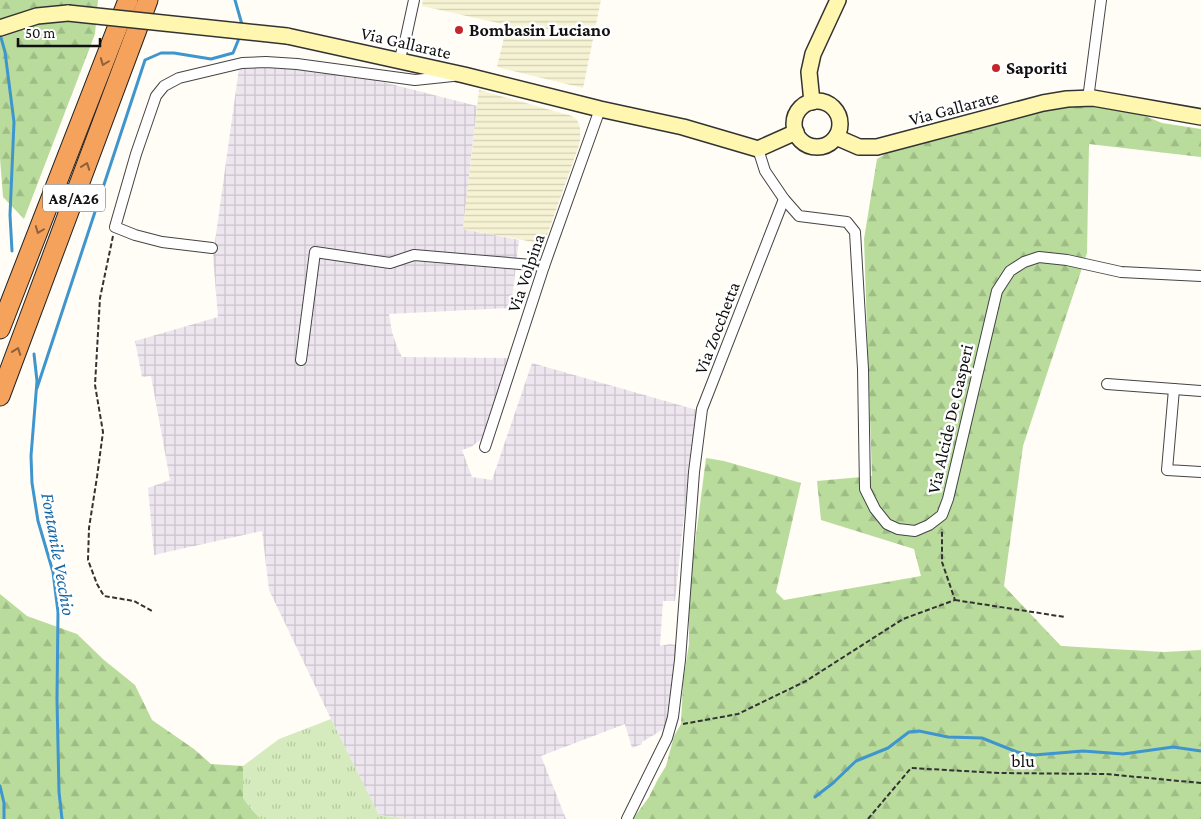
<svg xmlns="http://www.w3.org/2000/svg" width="1201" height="819" font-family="'Crimson Pro',serif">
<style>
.industrial{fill:url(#industrial-grid)}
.farmland{fill:url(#farmland-rules)}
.grass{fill:url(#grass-tufts)}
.forest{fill:url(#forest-firs)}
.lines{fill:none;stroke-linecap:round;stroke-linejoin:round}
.stream{stroke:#3f96cf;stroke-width:3}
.street-casing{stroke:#444;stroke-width:12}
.secondary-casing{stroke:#333;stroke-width:18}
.highway-casing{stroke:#222;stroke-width:21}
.path{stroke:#333;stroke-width:2;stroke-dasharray:5 2.5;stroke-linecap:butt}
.street{stroke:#fff;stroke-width:10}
.secondary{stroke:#fff6b0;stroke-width:15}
.highway{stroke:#f5a25d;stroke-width:19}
.secondary-bridge-casing{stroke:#333;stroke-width:18;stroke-linecap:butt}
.secondary-bridge{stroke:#fff6b0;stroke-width:15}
.oneway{stroke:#8e613b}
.poi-dot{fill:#c4262e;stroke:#fff;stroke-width:2}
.labels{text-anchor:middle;stroke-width:5;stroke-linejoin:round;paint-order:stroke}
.shield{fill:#fff;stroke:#585858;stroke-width:1}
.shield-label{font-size:16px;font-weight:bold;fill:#111}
.poi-label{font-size:18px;font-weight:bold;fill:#111;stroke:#fff;text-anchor:start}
.street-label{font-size:18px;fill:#111;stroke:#fff}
.water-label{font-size:19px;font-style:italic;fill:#1768a6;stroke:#fff}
</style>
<defs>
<pattern id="industrial-grid" width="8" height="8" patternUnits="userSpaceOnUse" patternTransform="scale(1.25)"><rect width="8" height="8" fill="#eee6ef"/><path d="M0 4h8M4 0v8" fill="none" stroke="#cbc4cc"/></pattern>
<pattern id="farmland-rules" width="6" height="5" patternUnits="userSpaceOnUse" patternTransform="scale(1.25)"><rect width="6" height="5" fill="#f6f3d4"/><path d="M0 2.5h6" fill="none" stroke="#d2cfb5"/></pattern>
<pattern id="grass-tufts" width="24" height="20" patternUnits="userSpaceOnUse" patternTransform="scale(1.25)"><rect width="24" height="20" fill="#d5ebbd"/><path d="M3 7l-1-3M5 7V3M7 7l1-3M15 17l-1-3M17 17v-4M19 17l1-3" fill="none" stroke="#b6c8a1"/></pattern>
<pattern id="forest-firs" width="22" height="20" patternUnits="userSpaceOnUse" patternTransform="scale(1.25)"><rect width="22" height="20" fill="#b9dc9c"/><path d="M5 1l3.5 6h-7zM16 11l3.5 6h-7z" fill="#9ebc85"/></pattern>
</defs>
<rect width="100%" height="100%" fill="#fffdf5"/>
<path class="industrial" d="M239,68H288L375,80L477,106L463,229L519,240L511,308L389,314L392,332L397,347L402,357L508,358L483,438L471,447L462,450L472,477L492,480L532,363L697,410L688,477L675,601H663L660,646L670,644L677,645L670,719L662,730L642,742V744L632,748L625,724L541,756L566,819H406L379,815L331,719L269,590L262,531L154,555L148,488L170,480L151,376L142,377L135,341L218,317L213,256Z"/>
<g class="farmland">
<path d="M423,0H601L583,88L497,67L507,25L422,6Z"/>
<path d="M479,90L572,116L577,120L580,127V140L579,145L544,244L463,229Z"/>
</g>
<path class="grass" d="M331,719L379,815L406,819H261L251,809L243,798V766L279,739Z"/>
<g class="forest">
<path d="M0,0H98L95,34L24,219L3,197L0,158Z"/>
<path d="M1092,102L1121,106L1162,123L1201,129V157L1089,144L1087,253L1023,446L1004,586L1061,646L1164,652L1201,650V819H633L649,797L658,779L666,766L674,736L681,724L683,682L689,644V594L691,575L706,458L724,461L801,483L776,592L784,600L921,576L914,549L821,520L817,481L872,476L864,239L877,159L893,149L1009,115Z"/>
<path d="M0,594L27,616L77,634L104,660L135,685L152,720L194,749L211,764L243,766V798L251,809L261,819H0Z"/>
</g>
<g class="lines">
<g class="stream">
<path d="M235,0L243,28"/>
<path d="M0,34L5,52L14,122L10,215L12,251"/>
<path d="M34,354L37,381L31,456L32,483L38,521L53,572L58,612L57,699L59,792L62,819"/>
<path d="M37,388L145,60L161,53H174L211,59L233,53L240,36"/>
<path d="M0,786L4,803V819"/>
<path d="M815,797L833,783L856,761L888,748L909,732L919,731L948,737L982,738L1017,752L1034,755L1083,751L1123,754L1173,747L1201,751"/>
</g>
<defs>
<g id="street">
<path d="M399,61L406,37L414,0"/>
<path d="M1088,99L1101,0"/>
<path d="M758,149L765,171L784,199L799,216L847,222L855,232L863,369L865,489L875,509L887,524L898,529L915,531L929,525L942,515L948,499L997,291L1010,271L1024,262L1039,257L1067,260L1121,272L1201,276"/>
<path d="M212,248L162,242L135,235L115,227L136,154L156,96L164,86L179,78L242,63L266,62L297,64L415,80L453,76"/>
<path d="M301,360L315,252L390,263L414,255L544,266"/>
<path d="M1107,384L1201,391"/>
<path d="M1174,389L1167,470L1201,472"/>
<path d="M485,447L544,266L600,109"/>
<path d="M627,819L667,738L673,717L680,660L694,472L702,409L784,199"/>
</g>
<g id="secondary">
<path d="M0,28L37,16L68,13"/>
<path d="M287,36L464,75L600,109L683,127L758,149L796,132"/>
<circle cx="817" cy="124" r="23"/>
<path d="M812,102L809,72L813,54L838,0"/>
<path d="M836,137L859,147H877L1043,103L1067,99L1093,98L1201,117"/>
</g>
<g id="highway">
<path d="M0,329L128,0"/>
<path d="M0,396L148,0"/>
</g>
</defs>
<use href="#street" class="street-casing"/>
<use href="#secondary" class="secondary-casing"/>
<use href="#highway" class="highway-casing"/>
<g class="path">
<path d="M113,236L100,298L95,385L103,432L97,477L89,528L88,560L97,584L104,596L134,601L152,611"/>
<path d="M955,600L1065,617"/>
<path d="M683,724L738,714L806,681L903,619L955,600L942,562V529"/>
<path d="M868,819L911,768L999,773L1106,774L1201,783"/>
</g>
<use href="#street" class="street"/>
<use href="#secondary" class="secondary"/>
<use href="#highway" class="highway"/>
<defs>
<path id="secondary-bridge" d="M68,13L287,36"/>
</defs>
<use href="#secondary-bridge" class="secondary-bridge-casing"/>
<use href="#secondary-bridge" class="secondary-bridge"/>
</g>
<defs><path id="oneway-chevron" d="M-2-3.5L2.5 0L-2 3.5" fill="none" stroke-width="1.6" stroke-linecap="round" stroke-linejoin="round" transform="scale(1.25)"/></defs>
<g class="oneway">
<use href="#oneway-chevron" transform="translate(104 62) rotate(111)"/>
<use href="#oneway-chevron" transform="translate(86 166) rotate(-70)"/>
<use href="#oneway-chevron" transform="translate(39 230) rotate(111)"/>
<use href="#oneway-chevron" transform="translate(17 351) rotate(-70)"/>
</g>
<g class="poi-dot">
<circle cx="459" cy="30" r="5"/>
<circle cx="996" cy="68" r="5"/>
</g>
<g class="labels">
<rect class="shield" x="43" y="184.5" width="62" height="27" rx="4"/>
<g class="shield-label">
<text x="74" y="204">A8/A26</text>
</g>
<g class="poi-label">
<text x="469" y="36">Bombasin Luciano</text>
<text x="1006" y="74">Saporiti</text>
</g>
<g class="street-label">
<text transform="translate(406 43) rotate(13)" y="6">Via Gallarate</text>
<text transform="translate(954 108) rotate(-15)" y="6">Via Gallarate</text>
<text transform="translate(526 273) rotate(-71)" y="6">Via Volpina</text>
<text transform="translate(717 328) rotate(-69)" y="6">Via Zocchetta</text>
<text transform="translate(950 419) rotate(-77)" y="6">Via Alcide De Gasperi</text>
<text x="1023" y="767">blu</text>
</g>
<g class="water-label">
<text transform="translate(59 554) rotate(80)" y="7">Fontanile Vecchio</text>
</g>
</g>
<path d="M18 38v8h82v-8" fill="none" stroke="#111111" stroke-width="2.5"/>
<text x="25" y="38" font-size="15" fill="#111111" stroke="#ffffff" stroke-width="4" paint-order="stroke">50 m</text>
</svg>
